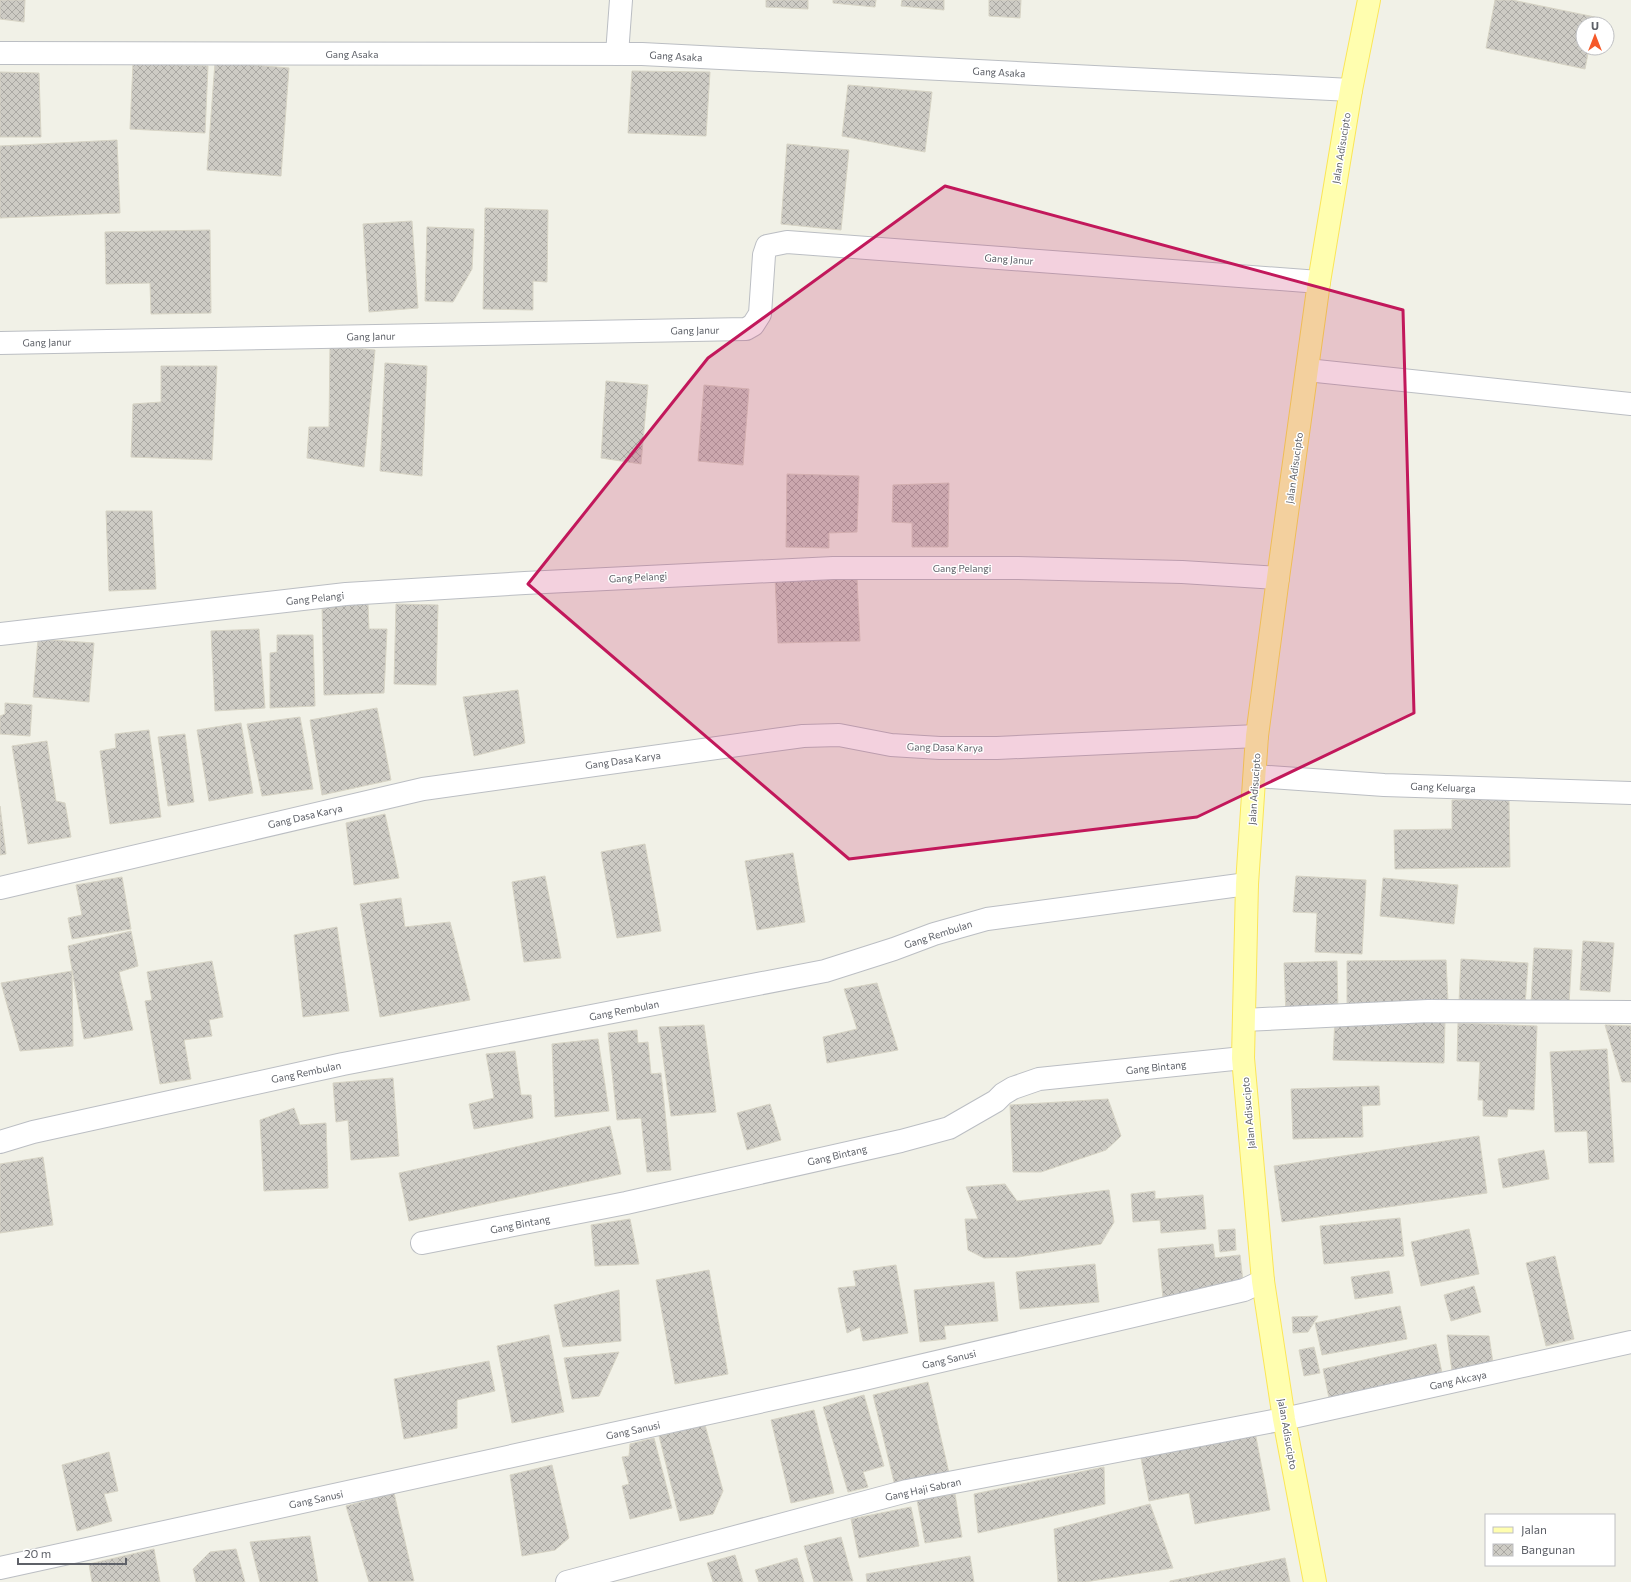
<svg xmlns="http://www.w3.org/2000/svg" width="1631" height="1582" font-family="Commissioner,sans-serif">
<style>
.building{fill:url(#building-cross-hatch);stroke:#d7d4c5}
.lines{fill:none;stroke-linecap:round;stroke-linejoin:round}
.minor-casing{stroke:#bbbec3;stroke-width:24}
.major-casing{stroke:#fbe657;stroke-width:24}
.minor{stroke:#fff;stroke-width:22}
.major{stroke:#fffeaf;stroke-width:22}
.marked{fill:#c2185b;fill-opacity:0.2;stroke:#c2185b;stroke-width:3;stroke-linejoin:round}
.labels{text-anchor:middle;stroke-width:3;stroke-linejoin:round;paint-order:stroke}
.street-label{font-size:10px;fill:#5e6168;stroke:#fff}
</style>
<defs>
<pattern id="building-cross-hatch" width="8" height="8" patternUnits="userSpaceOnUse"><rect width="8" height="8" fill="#cdcbc4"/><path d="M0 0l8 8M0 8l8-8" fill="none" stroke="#aaa8a3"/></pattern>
</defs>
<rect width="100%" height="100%" fill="#f1f1e7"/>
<g class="building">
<path d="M0,0H25L24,22L0,19Z"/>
<path d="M766,0H808V9L766,7Z"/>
<path d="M833,0H876L875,7L833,3Z"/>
<path d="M902,0H944V10L901,6Z"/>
<path d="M989,0H1021L1020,18L989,16Z"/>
<path d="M1495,0H1512L1595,17L1593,24H1583V48H1589L1585,69L1486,48Z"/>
<path d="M215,62L289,68L281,176L207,170Z"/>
<path d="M133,63L208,66L205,133L130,129Z"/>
<path d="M632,71L710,72L706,136L628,133Z"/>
<path d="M0,72L39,73L41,137H0Z"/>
<path d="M848,85L932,92L925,152L842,136Z"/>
<path d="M117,140L120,213L0,218V146Z"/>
<path d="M787,144L849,150L841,230L781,224Z"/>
<path d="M485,208L548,210L547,282L533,281V310L483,309Z"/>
<path d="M412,221L418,308L369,312L363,224Z"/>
<path d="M427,227L474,229L472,269L453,302L425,301Z"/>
<path d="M210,230L211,313L151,314L150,283L106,284L105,232Z"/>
<path d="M330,346L375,350L364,467L307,458L309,427H329Z"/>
<path d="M385,363L427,366L422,476L380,471Z"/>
<path d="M161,366H217L212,460L131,457L133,404L161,402Z"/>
<path d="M606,381L648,385L641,464L601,458Z"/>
<path d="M704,385L749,389L743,465L698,461Z"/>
<path d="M787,474L859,476L857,532L829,533V548L786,547Z"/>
<path d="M949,483L948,547H912V523L892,522L893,485Z"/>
<path d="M106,511H152L156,589L109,591Z"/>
<path d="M775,578H857L860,641L778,643Z"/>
<path d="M368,604L369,629H387L384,693L324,695L322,606Z"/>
<path d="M396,604L438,605L436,685L394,684Z"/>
<path d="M259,629L265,708L215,711L211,631Z"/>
<path d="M277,635H313L315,706L270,708V653L277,652Z"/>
<path d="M38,639L94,643L89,702L33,697Z"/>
<path d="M518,690L525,743L474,756L463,697Z"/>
<path d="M5,703L32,705L30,736L0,734V716L5,714Z"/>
<path d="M377,708L391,780L322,795L310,720Z"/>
<path d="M300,717L313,789L262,796L247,724Z"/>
<path d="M241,723L253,793L209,801L197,730Z"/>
<path d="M149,730L161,817L110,824L100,751L116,748L115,734Z"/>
<path d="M185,734L194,802L168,806L158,737Z"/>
<path d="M47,741L56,801L65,803L71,837L28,844L12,746Z"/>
<path d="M1509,799L1510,867L1395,869L1394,830L1452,829V800Z"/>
<path d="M0,806L6,854L0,855Z"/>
<path d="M385,814L399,878L354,885L346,823Z"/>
<path d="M645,844L661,931L617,938L601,852Z"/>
<path d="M793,853L805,922L757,930L745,861Z"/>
<path d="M545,876L561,958L524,962L512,882Z"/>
<path d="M1296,876L1366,880L1362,954L1315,952L1317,913L1293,912Z"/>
<path d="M122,877L131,929L72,939L68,918L82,915L76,885Z"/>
<path d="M1383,878L1458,885L1454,924L1380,916Z"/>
<path d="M401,898L405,927L450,922L470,1000L380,1017L360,904Z"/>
<path d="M337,927L349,1011L303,1017L294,935Z"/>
<path d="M131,931L138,966L119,972L133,1030L84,1039L68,946Z"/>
<path d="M1583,941L1614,943L1610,992L1580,990Z"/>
<path d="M1534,948L1572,950L1569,1005L1531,1002Z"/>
<path d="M1461,959L1528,963L1525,1006L1459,1002Z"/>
<path d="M1446,960L1448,1002L1347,1004V961Z"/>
<path d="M212,961L223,1017L209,1020L212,1036L184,1040L191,1079L160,1084L145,1001L152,1000L147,972Z"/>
<path d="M1337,961L1338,1014L1286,1016L1284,963Z"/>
<path d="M72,971L73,1046L20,1051L1,983Z"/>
<path d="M877,983L898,1050L827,1063L823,1037L857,1029L844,989Z"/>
<path d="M1335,1017L1445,1021L1444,1063L1333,1060Z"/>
<path d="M1458,1023L1537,1026L1534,1110L1508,1109L1507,1117L1483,1116V1100H1478L1480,1062L1457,1061Z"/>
<path d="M704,1025L716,1112L671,1116L659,1027Z"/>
<path d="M1605,1025L1631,1026V1082H1622Z"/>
<path d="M637,1030L638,1043L648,1042L651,1074L661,1073L671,1170L647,1172L641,1118L617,1120L608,1033Z"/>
<path d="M598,1039L609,1111L555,1117L552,1044Z"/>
<path d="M1607,1049L1614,1162L1589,1163L1587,1131L1555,1132L1550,1052Z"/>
<path d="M515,1051L521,1095H531L533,1118L474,1129L469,1104L494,1098L486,1054Z"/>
<path d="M393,1078L399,1156L351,1160L348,1120L336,1122L333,1083Z"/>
<path d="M1379,1086L1380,1105L1362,1106L1363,1137L1293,1139L1291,1089Z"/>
<path d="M1108,1099L1121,1136L1106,1150L1041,1172H1013L1010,1105Z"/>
<path d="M770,1104L781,1140L747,1150L737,1113Z"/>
<path d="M294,1108L300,1125L326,1123L328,1188L264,1191L260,1120Z"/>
<path d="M610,1126L621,1174L409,1221L399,1173Z"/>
<path d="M1479,1136L1487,1193L1282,1222L1274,1166Z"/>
<path d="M1544,1150L1549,1179L1503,1188L1498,1159Z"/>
<path d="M43,1157L53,1225L0,1233V1164Z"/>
<path d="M1005,1184L1017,1201L1109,1190L1114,1222L1101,1244L1018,1257L984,1258L968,1250L965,1219H978L966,1187Z"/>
<path d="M1155,1191V1199L1203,1195L1206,1229L1161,1233L1160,1220L1133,1222L1131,1194Z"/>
<path d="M1400,1218L1404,1256L1324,1264L1320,1226Z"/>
<path d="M630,1219L639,1264L595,1266L591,1225Z"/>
<path d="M1235,1229L1236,1250L1220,1252L1218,1230Z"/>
<path d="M1469,1229L1479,1274L1421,1286L1411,1242Z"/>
<path d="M1213,1244L1215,1258L1240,1255L1244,1290L1163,1298L1158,1249Z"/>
<path d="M1555,1256L1574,1339L1546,1346L1526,1263Z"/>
<path d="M1095,1264L1099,1302L1020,1309L1016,1272Z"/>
<path d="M896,1265L908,1333L863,1341L860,1327L847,1333L838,1288L856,1286L853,1271Z"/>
<path d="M709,1270L728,1374L675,1384L656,1280Z"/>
<path d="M1389,1271L1393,1293L1355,1299L1351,1277Z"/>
<path d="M994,1282L998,1321L944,1326L946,1339L920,1342L914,1290Z"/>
<path d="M1474,1286L1481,1312L1451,1321L1444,1295Z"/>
<path d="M619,1290L621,1341L563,1347L554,1305Z"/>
<path d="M1400,1306L1407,1339L1322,1355L1315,1323Z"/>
<path d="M1318,1316L1308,1332L1293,1333L1292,1317Z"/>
<path d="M549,1335L564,1412L512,1423L497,1346Z"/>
<path d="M1447,1335L1489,1336L1493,1363L1452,1371Z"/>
<path d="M1436,1344L1442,1373L1329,1398L1323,1369Z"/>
<path d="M1314,1347L1320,1373L1304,1376L1299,1350Z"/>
<path d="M619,1352L599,1396L572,1399L564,1358Z"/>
<path d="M489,1361L495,1391L457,1400V1428L404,1439L394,1379Z"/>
<path d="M928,1382L949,1473L895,1486L873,1395Z"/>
<path d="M864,1395L884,1466L863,1472L868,1487L848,1492L823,1407Z"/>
<path d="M814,1410L834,1493L791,1503L771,1420Z"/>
<path d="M705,1425L723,1491L713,1514L680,1521L659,1436Z"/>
<path d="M1255,1432L1270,1510L1195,1524L1189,1493L1149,1501L1140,1453Z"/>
<path d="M654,1438L672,1508L630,1519L622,1486L629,1484L622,1457L629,1456L630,1444Z"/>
<path d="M109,1452L118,1491L104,1494L112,1521L77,1531L62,1465Z"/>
<path d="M552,1465L569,1538L555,1550L522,1556L510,1475Z"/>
<path d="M1104,1467L1105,1504L978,1533L974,1494Z"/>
<path d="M394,1493L414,1581L369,1582L346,1506Z"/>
<path d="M955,1494L962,1537L925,1543L917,1500Z"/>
<path d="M1150,1504L1173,1568L1085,1582H1058L1054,1529Z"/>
<path d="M911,1507L919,1546L859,1558L851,1519Z"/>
<path d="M310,1536L318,1582H260L250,1542Z"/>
<path d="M841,1537L853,1581L814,1582L804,1546Z"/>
<path d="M154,1549L160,1582H92L89,1564Z"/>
<path d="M236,1549L245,1582H196L193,1569L210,1552Z"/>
<path d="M735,1555L743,1582H713L707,1563Z"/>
<path d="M970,1556L974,1582H867L866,1574Z"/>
<path d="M797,1558L804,1582H759L755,1570Z"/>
<path d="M1285,1558L1290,1582H1170V1581Z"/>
</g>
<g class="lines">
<defs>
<g id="minor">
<path d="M0,53L642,54L1351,90"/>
<path d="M617,54L621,0"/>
<path d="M0,343L746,329L753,325L760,314L764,255L767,246L787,242L1319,282"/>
<path d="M1307,370L1631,404"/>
<path d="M0,634L346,594L525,583L833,568H1018L1182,572L1278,578"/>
<path d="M1255,776L1384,785L1631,793"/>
<path d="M0,888L423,789L803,736L839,735L891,745L940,748H997L1257,736"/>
<path d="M1244,1020L1428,1011L1631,1012"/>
<path d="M0,1142L33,1132L343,1064L825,971L894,949L934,934L987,919L1247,884"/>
<path d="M422,1243L626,1203L901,1141L949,1128L996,1101L1003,1094L1013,1088L1039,1079L1243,1058"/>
<path d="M0,1568L864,1379L1244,1290L1263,1281"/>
<path d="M567,1582L907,1491L1284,1419L1631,1342"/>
</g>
<path id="major" d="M1315,1582L1284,1419L1263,1281L1243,1058L1247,884L1257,736L1278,578L1319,282L1351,90L1369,0"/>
</defs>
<use href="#minor" class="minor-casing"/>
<use href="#major" class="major-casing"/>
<use href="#minor" class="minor"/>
<use href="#major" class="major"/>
</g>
<path class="marked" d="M945,186L1403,310L1414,713L1197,817L849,859L528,584L708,358Z"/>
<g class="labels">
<g class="street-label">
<text x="352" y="58">Gang Asaka</text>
<text transform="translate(676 56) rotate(3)" y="4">Gang Asaka</text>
<text transform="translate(999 72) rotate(3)" y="4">Gang Asaka</text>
<text transform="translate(1341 148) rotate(-81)" y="4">Jalan Adisucipto</text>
<text transform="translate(1009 259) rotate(4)" y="4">Gang Janur</text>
<text transform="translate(695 330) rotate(-1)" y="4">Gang Janur</text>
<text transform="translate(371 336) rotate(-1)" y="4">Gang Janur</text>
<text transform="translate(47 342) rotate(-1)" y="4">Gang Janur</text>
<text transform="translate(1294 468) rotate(-82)" y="4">Jalan Adisucipto</text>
<text x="962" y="572">Gang Pelangi</text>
<text transform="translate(638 577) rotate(-3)" y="4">Gang Pelangi</text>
<text transform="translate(315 598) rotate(-6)" y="4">Gang Pelangi</text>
<text transform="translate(945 747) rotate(1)" y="4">Gang Dasa Karya</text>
<text transform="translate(623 760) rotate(-8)" y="4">Gang Dasa Karya</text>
<text transform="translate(1443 787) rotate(2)" y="4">Gang Keluarga</text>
<text transform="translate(1254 789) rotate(-86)" y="4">Jalan Adisucipto</text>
<text transform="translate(305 816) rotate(-13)" y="4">Gang Dasa Karya</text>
<text transform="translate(938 934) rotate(-18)" y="4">Gang Rembulan</text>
<text transform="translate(624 1010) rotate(-11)" y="4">Gang Rembulan</text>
<text transform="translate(1156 1067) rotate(-6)" y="4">Gang Bintang</text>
<text transform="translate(306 1072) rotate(-12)" y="4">Gang Rembulan</text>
<text transform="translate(1248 1113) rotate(-95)" y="4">Jalan Adisucipto</text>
<text transform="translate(837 1155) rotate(-13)" y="4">Gang Bintang</text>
<text transform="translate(520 1224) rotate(-11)" y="4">Gang Bintang</text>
<text transform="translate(949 1359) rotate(-13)" y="4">Gang Sanusi</text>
<text transform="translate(1458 1380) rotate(-12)" y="4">Gang Akcaya</text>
<text transform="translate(633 1430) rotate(-12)" y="4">Gang Sanusi</text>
<text transform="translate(1288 1434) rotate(80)" y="4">Jalan Adisucipto</text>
<text transform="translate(923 1489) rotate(-12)" y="4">Gang Haji Sabran</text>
<text transform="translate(316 1499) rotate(-12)" y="4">Gang Sanusi</text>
</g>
</g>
<rect x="1485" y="1514" width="130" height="52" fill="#ffffff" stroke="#bfc0c3"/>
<rect x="1493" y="1527" width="20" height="6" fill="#fffeaf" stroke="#bfc0c3"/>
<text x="1521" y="1534" font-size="12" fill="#5e6168">Jalan</text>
<rect x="1493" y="1544" width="20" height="12" fill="url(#building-cross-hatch)" stroke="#bfc0c3"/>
<text x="1521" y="1554" font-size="12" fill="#5e6168">Bangunan</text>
<g transform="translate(1595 36)"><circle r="19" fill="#ffffff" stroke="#bfc0c3"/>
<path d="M0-3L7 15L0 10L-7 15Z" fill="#f5592a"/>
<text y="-6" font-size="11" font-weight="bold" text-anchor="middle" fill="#5e6168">U</text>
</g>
<path d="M18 1558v6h108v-6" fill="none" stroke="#5e6168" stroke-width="2"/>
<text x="24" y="1558" font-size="12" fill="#5e6168" stroke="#ffffff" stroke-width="3" paint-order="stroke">20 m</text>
</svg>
